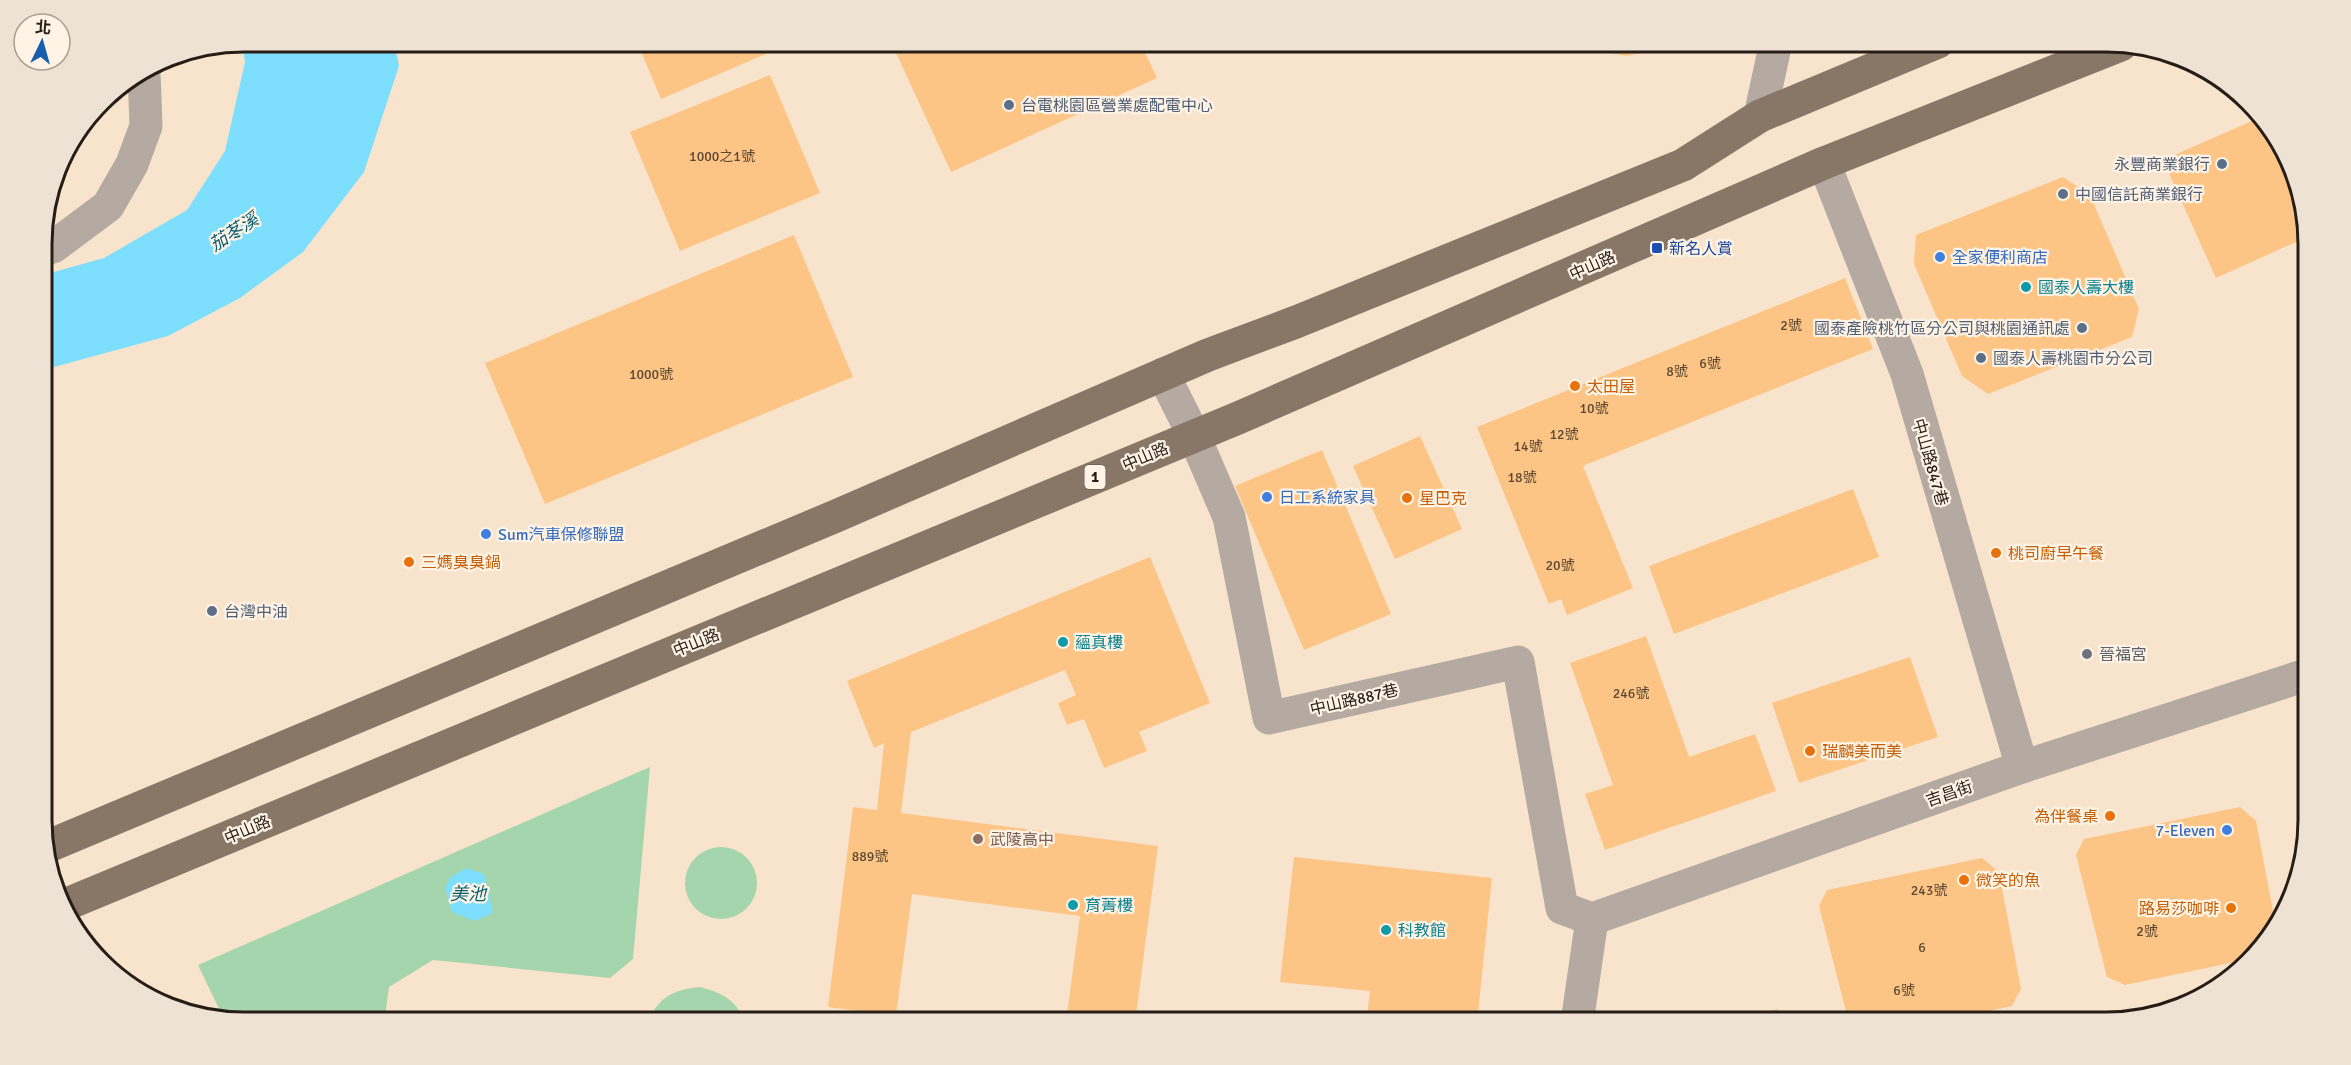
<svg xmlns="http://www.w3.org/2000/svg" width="2351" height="1065" font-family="Signika,'Noto Sans TC',sans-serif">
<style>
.green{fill:#a4d5ad}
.water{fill:#7ddefd}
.building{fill:#fcc586}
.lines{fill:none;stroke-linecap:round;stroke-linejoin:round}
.minor{stroke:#b4aaa1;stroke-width:33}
.major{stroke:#887767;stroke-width:33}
.service-dot{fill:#5c6f8a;stroke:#fff3e5;stroke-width:2}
.transit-dot{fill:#1a4fb4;stroke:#fff3e5;stroke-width:2}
.shop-dot{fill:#3f7fe0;stroke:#fff3e5;stroke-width:2}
.culture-dot{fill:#0f9aa8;stroke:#fff3e5;stroke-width:2}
.food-dot{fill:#e8710a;stroke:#fff3e5;stroke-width:2}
.worship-dot{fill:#6b7280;stroke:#fff3e5;stroke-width:2}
.education-dot{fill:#8d6e63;stroke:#fff3e5;stroke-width:2}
.labels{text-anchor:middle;stroke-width:4.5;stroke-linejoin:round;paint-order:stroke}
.number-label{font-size:14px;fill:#5c4832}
.shield{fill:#fff3e5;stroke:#675e54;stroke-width:1.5}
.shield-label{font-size:15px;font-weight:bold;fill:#261e16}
.service-label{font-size:16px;fill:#4e5e75;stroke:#fff3e5;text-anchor:start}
.transit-label{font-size:16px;fill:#164399;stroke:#fff3e5;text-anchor:start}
.shop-label{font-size:16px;fill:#366cbe;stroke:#fff3e5;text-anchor:start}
.street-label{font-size:16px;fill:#261e16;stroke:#fff3e5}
.culture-label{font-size:16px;fill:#0d838f;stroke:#fff3e5;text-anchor:start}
.food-label{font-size:16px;fill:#c56008;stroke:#fff3e5;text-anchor:start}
.worship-label{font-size:16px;fill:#5b616d;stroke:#fff3e5;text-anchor:start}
.education-label{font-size:16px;fill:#785e54;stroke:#fff3e5;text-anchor:start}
.water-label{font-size:18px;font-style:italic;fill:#035b70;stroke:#fff3e5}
.rim{fill:none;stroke:#261e16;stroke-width:3}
</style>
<rect width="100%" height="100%" fill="#f8e4cd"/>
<g class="green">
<path d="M650,767L633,959L610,978L433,960L389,987L384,1023H245L224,1019L198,965Z"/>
<circle cx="721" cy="883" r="36"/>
<path d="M700,987C721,992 738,1001 745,1023H647C659,997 672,990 700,987Z"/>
</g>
<g class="water">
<path d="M242,42H394L399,66L364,172L303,252L240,298L168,336L43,370V275L104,258L187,210L225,151L245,62Z"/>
<path d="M466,868L484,874L493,913L474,921L452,912L445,888L451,877Z"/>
</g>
<g class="building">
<path d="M637,42H777L780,48L661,99Z"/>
<path d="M891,42H1140L1157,78L951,172Z"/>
<path d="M1547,42H1684L1685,43L1627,56Z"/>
<path d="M770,75L820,193L680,251L630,132Z"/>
<path d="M2261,117L2267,122L2307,218V237L2216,278L2163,160Z"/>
<path d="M2063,177L2090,195L2139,309L2132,337L1988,394L1962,376L1914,264L1916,235Z"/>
<path d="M794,235L853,377L545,504L485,363Z"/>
<path d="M1845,278L1873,349L1583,466L1633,588L1567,615L1561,599L1549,604L1477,427Z"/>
<path d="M1420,436L1462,529L1395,559L1353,466Z"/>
<path d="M1322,450L1391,614L1304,650L1235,486Z"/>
<path d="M2308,465V495L2297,470Z"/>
<path d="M1853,489L1879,557L1674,634L1649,566Z"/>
<path d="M1150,557L1210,703L1139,732L1147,751L1104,768L1084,719L1067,725L1058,703L1076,695L1065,670L911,732L901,813L1158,846L1135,1023H1066L1080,916L912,894L895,1023H873L874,1013L828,1007L853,807L877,810L884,743L874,748L847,681Z"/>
<path d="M1646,636L1689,757L1755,734L1776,791L1605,850L1585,794L1613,785L1570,663Z"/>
<path d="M1910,657L1938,737L1799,783L1772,703Z"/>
<path d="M2240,807L2256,821L2276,927L2259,954L2254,958L2125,985L2107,977L2076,855L2084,839Z"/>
<path d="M1294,857L1492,878L1477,1023H1418L1367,1017L1370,991L1280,982Z"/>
<path d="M1982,858L1999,872L2021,989L2012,1006L1934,1023H1849L1819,906L1827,890Z"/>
<path d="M1778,1009L1781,1023H1716V1022Z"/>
</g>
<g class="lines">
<g class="minor">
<path d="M1760,116L1776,42"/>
<path d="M1824,163L1907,374L2022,767"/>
<path d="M43,249L53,247L108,206L132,164L146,126L144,72"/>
<path d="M1163,374L1194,436L1229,517L1269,718L1518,662L1562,908L1592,919"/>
<path d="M1592,919L2022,767L2309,674"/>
<path d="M1577,1023L1592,919"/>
</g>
<g class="major">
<path d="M44,848L836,516L1208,355L1296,322L1683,165L1760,116L1938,42"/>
<path d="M67,904L1238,418L1824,163L2121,45"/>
</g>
</g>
<g class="service-dot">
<circle cx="1009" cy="105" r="6"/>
<circle cx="2222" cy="164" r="6"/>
<circle cx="2063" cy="194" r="6"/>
<circle cx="2082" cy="328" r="6"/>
<circle cx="1981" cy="358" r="6"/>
<circle cx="212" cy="611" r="6"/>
</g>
<rect class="transit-dot" x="1651" y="242" width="12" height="12" rx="3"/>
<g class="shop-dot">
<circle cx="1940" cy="257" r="6"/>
<circle cx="1267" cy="497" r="6"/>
<circle cx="486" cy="534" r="6"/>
<circle cx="2227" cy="830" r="6"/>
</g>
<g class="culture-dot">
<circle cx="2026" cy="287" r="6"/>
<circle cx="1063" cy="642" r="6"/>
<circle cx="1073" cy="905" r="6"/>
<circle cx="1386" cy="930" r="6"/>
</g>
<g class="food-dot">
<circle cx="1575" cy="386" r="6"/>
<circle cx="1407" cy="498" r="6"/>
<circle cx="1996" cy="553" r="6"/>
<circle cx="409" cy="562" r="6"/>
<circle cx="1810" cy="751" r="6"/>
<circle cx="2110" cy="816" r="6"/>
<circle cx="1964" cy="880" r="6"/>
<circle cx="2231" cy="908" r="6"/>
</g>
<circle class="worship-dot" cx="2087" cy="654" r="6"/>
<circle class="education-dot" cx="978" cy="839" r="6"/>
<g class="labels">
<g class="number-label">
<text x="722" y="161">1000之1號</text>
<text x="1791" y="330">2號</text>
<text x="1710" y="368">6號</text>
<text x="1677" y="376">8號</text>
<text x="651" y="379">1000號</text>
<text x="1594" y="413">10號</text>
<text x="1564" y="439">12號</text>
<text x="1528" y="451">14號</text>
<text x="1522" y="482">18號</text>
<text x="1560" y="570">20號</text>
<text x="1631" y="698">246號</text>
<text x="870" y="861">889號</text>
<text x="1929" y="895">243號</text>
<text x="2147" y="936">2號</text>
<text x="1922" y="952">6</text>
<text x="1904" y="995">6號</text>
</g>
<rect class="shield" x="1084.5" y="465" width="21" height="24" rx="4.5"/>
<g class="shield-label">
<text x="1095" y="482">1</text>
</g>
<g class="service-label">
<text x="1021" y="111">台電桃園區營業處配電中心</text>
<text x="2210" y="170" text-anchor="end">永豐商業銀行</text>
<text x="2075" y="200">中國信託商業銀行</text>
<text x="2070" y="334" text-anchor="end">國泰產險桃竹區分公司與桃園通訊處</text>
<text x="1993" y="364">國泰人壽桃園市分公司</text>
<text x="224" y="617">台灣中油</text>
</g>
<g class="transit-label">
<text x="1669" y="254">新名人賞</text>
</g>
<g class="shop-label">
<text x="1952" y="263">全家便利商店</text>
<text x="1279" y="503">日工系統家具</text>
<text x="498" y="540">Sum汽車保修聯盟</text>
<text x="2215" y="836" text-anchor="end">7-Eleven</text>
</g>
<g class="street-label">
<text transform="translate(1592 265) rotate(-24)" y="6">中山路</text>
<text transform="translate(1145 456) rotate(-23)" y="6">中山路</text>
<text transform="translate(1931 462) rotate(74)" y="6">中山路847巷</text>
<text transform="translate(696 642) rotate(-22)" y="6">中山路</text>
<text transform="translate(1354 699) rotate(-13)" y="6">中山路887巷</text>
<text transform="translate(1949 793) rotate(-19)" y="6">吉昌街</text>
<text transform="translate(247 829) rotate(-23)" y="6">中山路</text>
</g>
<g class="culture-label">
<text x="2038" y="293">國泰人壽大樓</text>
<text x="1075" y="648">蘊真樓</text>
<text x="1085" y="911">育菁樓</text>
<text x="1398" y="936">科教館</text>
</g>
<g class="food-label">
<text x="1587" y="392">太田屋</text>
<text x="1419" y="504">星巴克</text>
<text x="2008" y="559">桃司廚早午餐</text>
<text x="421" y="568">三媽臭臭鍋</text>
<text x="1822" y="757">瑞麟美而美</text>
<text x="2098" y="822" text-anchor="end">為伴餐桌</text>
<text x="1976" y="886">微笑的魚</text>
<text x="2219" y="914" text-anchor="end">路易莎咖啡</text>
</g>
<g class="worship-label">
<text x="2099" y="660">晉福宮</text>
</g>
<g class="education-label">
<text x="990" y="845">武陵高中</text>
</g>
<g class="water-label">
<text transform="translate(234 232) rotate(-33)" y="6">茄苳溪</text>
<text x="468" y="900">美池</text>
</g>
</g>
<path d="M0 0H2351V1065H0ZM244 52H2106A192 192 0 0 1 2298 244V820A192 192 0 0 1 2106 1012H244A192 192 0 0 1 52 820V244A192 192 0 0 1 244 52Z" fill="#eee2d4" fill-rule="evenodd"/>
<path class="rim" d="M244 52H2106A192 192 0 0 1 2298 244V820A192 192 0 0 1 2106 1012H244A192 192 0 0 1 52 820V244A192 192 0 0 1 244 52Z"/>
<g transform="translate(42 42) rotate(5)"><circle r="28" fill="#fff3e5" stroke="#a89e92" stroke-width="1.5"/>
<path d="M0-4.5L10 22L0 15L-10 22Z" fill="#195eae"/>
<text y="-9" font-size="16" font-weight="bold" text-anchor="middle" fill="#261e16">北</text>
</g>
</svg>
